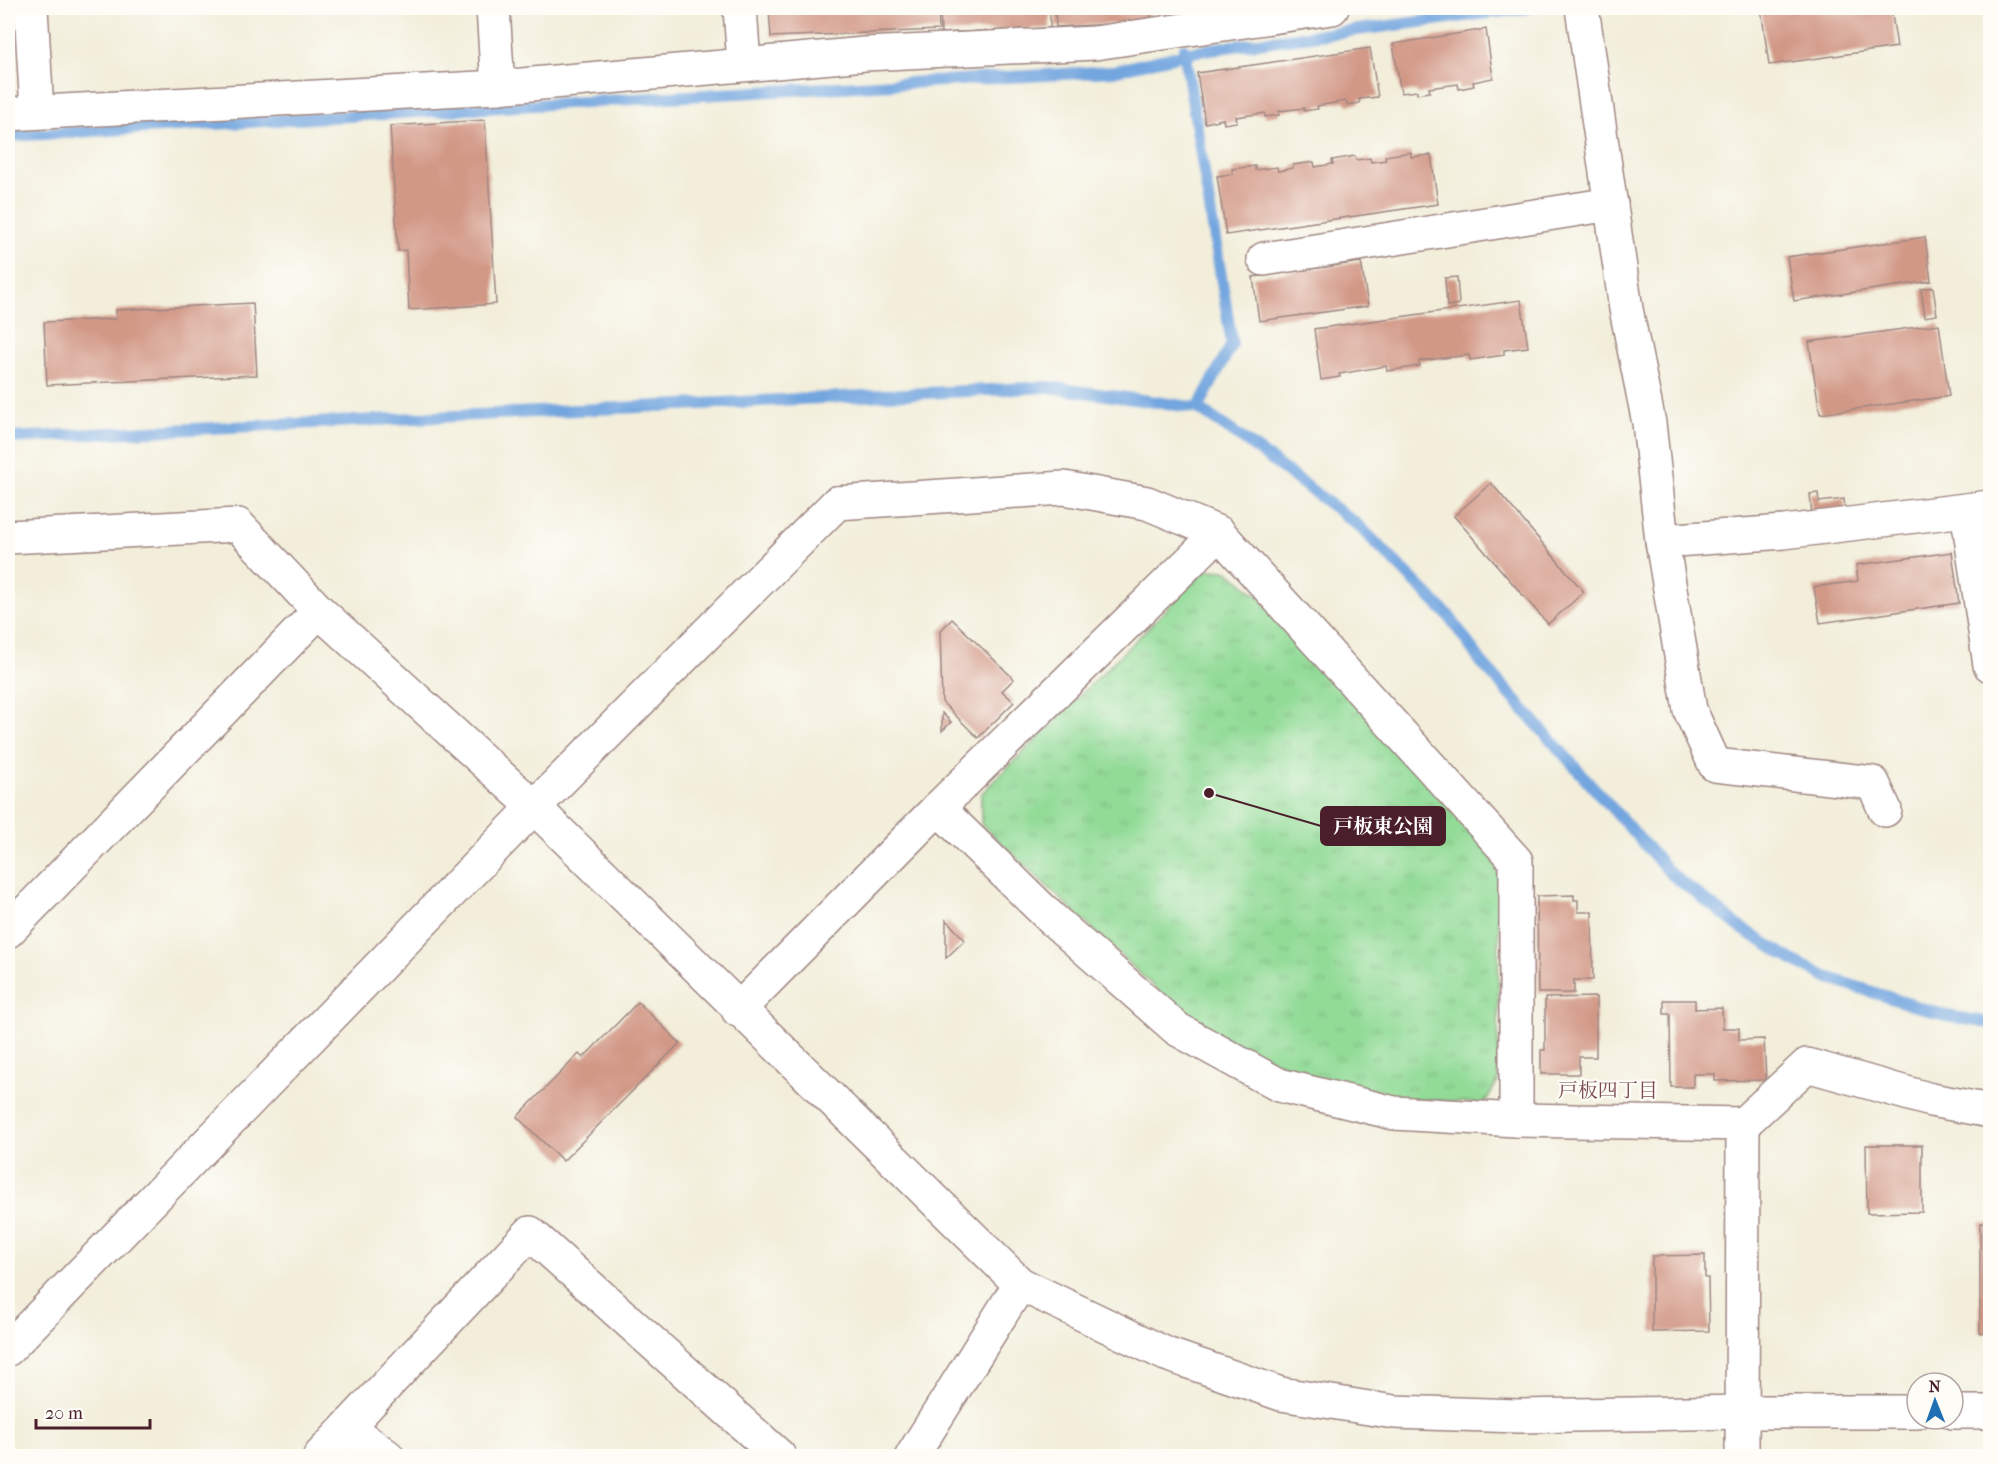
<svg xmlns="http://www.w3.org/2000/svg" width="1998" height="1464" font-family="'IM FELL French Canon','Noto Serif JP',serif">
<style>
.park{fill:url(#park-tufts);stroke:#6e7d61;stroke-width:1.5}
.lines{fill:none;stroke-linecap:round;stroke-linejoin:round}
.stream{stroke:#73a6df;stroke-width:12}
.building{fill:#d29886}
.street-casing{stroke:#9e8682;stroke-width:36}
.secondary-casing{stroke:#9e8682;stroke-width:36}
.street{stroke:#fff;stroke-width:33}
.secondary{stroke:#fff;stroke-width:33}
.labels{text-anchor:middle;stroke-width:4.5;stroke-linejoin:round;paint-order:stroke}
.neighbourhood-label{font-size:20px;fill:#7a494b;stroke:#fdfcf7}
.leader{fill:none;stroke:#4a1f2b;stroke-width:2}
.callout-dot{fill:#4a1f2b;stroke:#fdfcf7;stroke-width:2}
.callout{fill:#4a1f2b;stroke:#4a1f2b;stroke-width:2}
.callout-label{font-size:20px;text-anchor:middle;font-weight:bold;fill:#fff}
</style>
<defs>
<pattern id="park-tufts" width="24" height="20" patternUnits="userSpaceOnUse" patternTransform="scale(1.5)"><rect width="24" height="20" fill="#92db97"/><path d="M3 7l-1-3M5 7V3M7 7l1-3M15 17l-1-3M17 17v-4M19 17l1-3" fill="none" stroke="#7fbc82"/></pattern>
</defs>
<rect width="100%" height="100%" fill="#fdfcf7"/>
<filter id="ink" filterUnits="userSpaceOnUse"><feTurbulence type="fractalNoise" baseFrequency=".0167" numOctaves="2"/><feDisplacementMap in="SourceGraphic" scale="12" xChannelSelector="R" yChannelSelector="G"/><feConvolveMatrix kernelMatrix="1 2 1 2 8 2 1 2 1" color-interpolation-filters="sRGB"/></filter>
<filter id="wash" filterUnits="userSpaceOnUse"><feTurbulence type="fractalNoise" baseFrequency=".008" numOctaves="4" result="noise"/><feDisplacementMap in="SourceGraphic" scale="24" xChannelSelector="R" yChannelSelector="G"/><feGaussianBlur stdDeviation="1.35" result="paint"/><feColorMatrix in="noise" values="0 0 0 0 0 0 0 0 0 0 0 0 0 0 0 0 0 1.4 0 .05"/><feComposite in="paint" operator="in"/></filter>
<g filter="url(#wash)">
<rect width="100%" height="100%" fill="#f2eeda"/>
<path class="park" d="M1206,570L1228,571L1280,614L1492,852L1499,877L1498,1081L1484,1104L1403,1098L1358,1090L1305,1074L1247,1049L1185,1016L981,824V794Z"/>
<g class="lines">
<g class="stream">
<path d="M1179,8V13"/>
<path d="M1184,49L1232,344L1198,408"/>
<path d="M8,136L1113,71L1203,50L1527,8"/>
<path d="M8,438L1048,387L1198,408L1242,438L1358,525L1449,616L1481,662L1671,874L1744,930L1794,961L1826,977L1946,1016L1990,1023"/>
</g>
</g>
<g id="blocks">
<g class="building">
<path d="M769,8H938L939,30L771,37Z"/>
<path d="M940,8H1050V28L941,33Z"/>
<path d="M1055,8H1150L1151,22L1056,27Z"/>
<path d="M1761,8H1891L1897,47L1769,65Z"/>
<path d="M1486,29L1493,78L1473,82L1474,86L1459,89L1458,84L1429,88L1430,92L1417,94V91L1401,93L1393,44Z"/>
<path d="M1370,48L1378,97L1359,99L1360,103L1348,105L1345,101L1317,106L1318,109L1304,111V108L1279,111V115L1265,117V113L1236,117L1237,122L1224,124L1223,119L1205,123L1197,73Z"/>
<path d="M485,120L496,304L409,310L406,250L398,251L390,126Z"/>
<path d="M1411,152V157L1431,155L1438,204L1226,235L1217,176L1233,174L1232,169L1255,166V170L1277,167L1278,171L1293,168V165L1314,162L1315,167L1333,164L1332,160L1355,156L1356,160L1370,158L1371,162L1386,160L1385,156Z"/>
<path d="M1925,237L1931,281L1794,301L1787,257Z"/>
<path d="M1361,262L1368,306L1259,321L1253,277Z"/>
<path d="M1457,277L1459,304L1447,306L1445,278Z"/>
<path d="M1933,287L1937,315L1925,317L1921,289Z"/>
<path d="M1521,300L1528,347L1504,350V355L1470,360L1469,355L1419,361L1420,366L1387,371L1386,366L1339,374L1340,377L1321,380L1314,329Z"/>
<path d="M253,303L257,375L47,385L44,322L116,319V310Z"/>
<path d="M1939,324L1949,396L1820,414L1809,342Z"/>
<path d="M1491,483L1584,592L1548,624L1454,516Z"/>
<path d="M1818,493L1819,502L1844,499L1845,511L1812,515L1810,494Z"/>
<path d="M1952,552L1959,603L1820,623L1814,587L1858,581L1856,565Z"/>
<path d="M952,619L1014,679L1002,691L1014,702L978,738L942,702L940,631Z"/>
<path d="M942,713L951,722L942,731Z"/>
<path d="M1574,895V900H1578V912H1592L1593,980H1574V993H1538L1537,896Z"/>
<path d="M946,920L965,940L946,958Z"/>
<path d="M1596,997V1057H1579V1074H1541V1050H1545V998Z"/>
<path d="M1664,1000H1695V1009L1722,1008L1723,1028H1739V1040L1764,1039L1766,1080L1715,1081V1074H1693V1087H1671L1670,1014H1664Z"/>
<path d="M638,1002L680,1043L563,1161L517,1117L579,1054L583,1058Z"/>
<path d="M1866,1145H1922V1212L1867,1213Z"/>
<rect x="1980" y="1223" width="10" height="110"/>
<path d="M1705,1255V1278H1708L1709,1331L1652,1332V1256Z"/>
</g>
</g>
</g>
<g filter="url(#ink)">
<use href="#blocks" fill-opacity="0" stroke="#9e8682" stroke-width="1.5"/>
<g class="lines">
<defs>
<g id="street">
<path d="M31,8L37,111"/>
<path d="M493,8L498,87"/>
<path d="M740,8L744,64"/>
<path d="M1582,8L1626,309L1649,423L1662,541L1784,532L1990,507"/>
<path d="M8,114L498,87L865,54L1095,43L1332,8"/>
<path d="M1264,259L1611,204"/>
<path d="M837,503L1064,488L1147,503L1219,533"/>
<path d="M1967,510L1990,665"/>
<path d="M8,537L238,525L319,611L534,807"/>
<path d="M1662,541L1690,710L1715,765L1873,783L1885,810"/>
<path d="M938,808L1219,533L1516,861V1120"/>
<path d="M8,931L319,611"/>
<path d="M738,1010L938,808L1052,919L1177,1029L1279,1085L1394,1113L1516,1120L1743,1124"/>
<path d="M348,1428L387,1456"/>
<path d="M320,1456L530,1233L779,1456"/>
<path d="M912,1456L1020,1284"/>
<path d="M1742,1456L1743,1124L1807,1065L1931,1100L1990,1111"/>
</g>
<g id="secondary">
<path d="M534,807L1020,1284L1166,1354L1281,1394L1394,1412L1519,1416L1743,1412H1917"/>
<path d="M8,1349L534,807L837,503"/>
<path d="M1953,1412H1990"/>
</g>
</defs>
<use href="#street" class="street-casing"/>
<use href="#secondary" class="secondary-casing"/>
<use href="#street" class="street"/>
<use href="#secondary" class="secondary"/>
</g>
</g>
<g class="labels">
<g class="neighbourhood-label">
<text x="1608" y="1097">戸板四丁目</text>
</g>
</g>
<path class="leader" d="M1209 793L1321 826"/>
<circle class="callout-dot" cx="1209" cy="793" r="6"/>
<rect class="callout" x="1321" y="807" width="124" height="38" rx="6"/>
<g class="callout-label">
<text x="1383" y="833">戸板東公園</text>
</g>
<rect width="1998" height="1464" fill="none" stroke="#fdfcf7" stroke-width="30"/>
<g transform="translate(1935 1401) rotate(359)"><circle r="28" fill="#fdfcf7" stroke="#b5a4a5" stroke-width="1.5"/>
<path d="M0-4.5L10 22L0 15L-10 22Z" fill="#1f6fb2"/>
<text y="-9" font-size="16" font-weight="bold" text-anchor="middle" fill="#4a1f2b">N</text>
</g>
<path d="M36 1419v9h114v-9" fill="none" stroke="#4a1f2b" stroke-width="3"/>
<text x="45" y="1419" font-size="18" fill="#4a1f2b" stroke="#fdfcf7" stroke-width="4.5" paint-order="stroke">20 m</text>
</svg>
